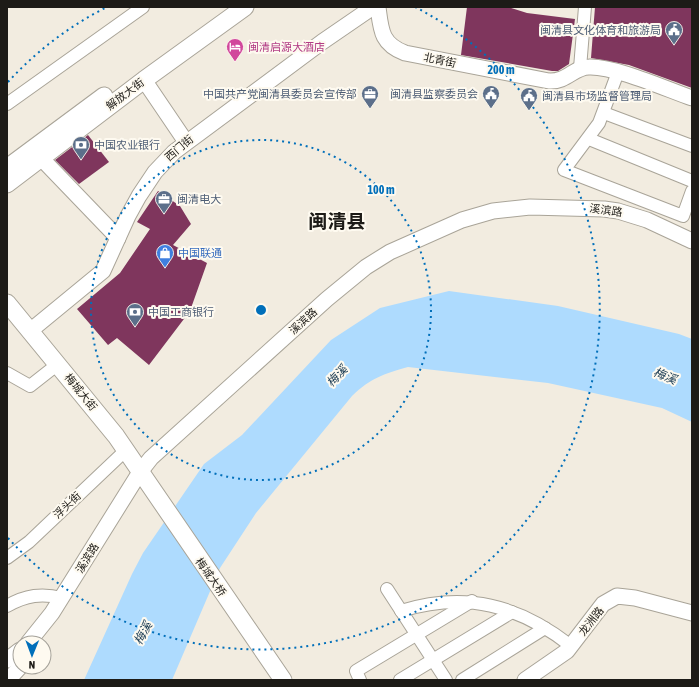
<svg xmlns="http://www.w3.org/2000/svg" width="699" height="687" font-family="'Asap Condensed','Noto Sans SC',sans-serif">
<style>
.water{fill:#aedbfe}
.building{fill:#7f365d}
.lines{fill:none;stroke-linecap:round;stroke-linejoin:round}
.minor-casing{stroke:#a9a498;stroke-width:14}
.tertiary-casing{stroke:#a9a498;stroke-width:17}
.secondary-casing{stroke:#a9a498;stroke-width:19}
.minor{stroke:#fff;stroke-width:12}
.tertiary{stroke:#fff;stroke-width:15}
.secondary{stroke:#fff;stroke-width:17}
.ring{fill:none;stroke:#006fba;stroke-width:2;stroke-dasharray:2 4}
.labels{text-anchor:middle;stroke-width:4;stroke-linejoin:round;paint-order:stroke}
.service-label{font-size:11px;fill:#4e5e75;stroke:#fefaf0;text-anchor:start}
.hotel-label{font-size:11px;fill:#b23c85;stroke:#fefaf0;text-anchor:start}
.street-label{font-size:11px;fill:#1d1b17;stroke:#fefaf0}
.shop-label{font-size:11px;fill:#366cbe;stroke:#fefaf0;text-anchor:start}
.water-label{font-size:12px;font-style:italic;fill:#193a52;stroke:#fefaf0}
.town-label{font-size:19px;font-weight:bold;fill:#1d1b17;stroke:#fefaf0}
.centre{fill:#006fba;stroke:#fefaf0;stroke-width:2}
.ring-label{font-size:12px;text-anchor:middle;font-weight:bold;fill:#006fba;stroke:#fefaf0;stroke-width:4;stroke-linejoin:round;paint-order:stroke}
</style>
<rect width="100%" height="100%" fill="#f2ece0"/>
<path class="water" d="M449,291L558,306L679,334L692,339V422L662,408L548,383L408,367C383,374 371,378 352,396L256,513L220,568L172,680H84L132,574L143,553L204,464L242,435L331,340L380,308Z"/>
<g class="building">
<path d="M467,7H508L527,13L575,19L569,64L558,71H552L461,55Z"/>
<path d="M595,7H692V88L629,65L591,58Z"/>
<path d="M88,135L109,162L79,184L55,160Z"/>
<path d="M158,191L180,206L191,224L173,245L207,263L190,311L149,365L117,338L108,345L77,309L120,273L150,229L137,222Z"/>
</g>
<g class="lines">
<defs>
<g id="minor">
<path d="M580,68L585,7"/>
<path d="M618,72L599,123L564,170L683,216L692,191"/>
<path d="M7,104L143,7"/>
<path d="M604,113L692,146"/>
<path d="M589,139L692,181"/>
<path d="M7,373L30,386L58,364"/>
<path d="M7,558L29,542L126,450"/>
<path d="M387,589L446,680"/>
<path d="M7,606C26,595 42,593 62,598"/>
<path d="M401,611C465,591 519,605 571,646"/>
<path d="M360,680L356,671L472,601"/>
<path d="M400,680L512,612"/>
<path d="M462,680L545,628"/>
</g>
<g id="tertiary">
<path d="M378,7C381,30 381,44 405,53L549,81C567,82 574,67 589,67C615,66 666,89 692,98"/>
<path d="M144,80L186,142"/>
<path d="M42,159L118,238"/>
<path d="M30,331L103,271L128,216L139,196L155,172L174,152L322,42L373,7"/>
<path d="M28,643L52,613L140,472L151,458L327,299L366,267L390,252L462,220L493,211L530,207L604,209L618,211L647,220L692,241"/>
<path d="M7,660L20,650"/>
<path d="M8,680L20,667"/>
<path d="M525,680L567,651L603,604L617,596L635,598L692,613"/>
</g>
<g id="secondary">
<path d="M7,168L104,96"/>
<path d="M7,184L144,80L245,7"/>
<path d="M7,303L116,436L283,680"/>
</g>
</defs>
<use href="#minor" class="minor-casing"/>
<use href="#tertiary" class="tertiary-casing"/>
<use href="#secondary" class="secondary-casing"/>
<use href="#minor" class="minor"/>
<use href="#tertiary" class="tertiary"/>
<use href="#secondary" class="secondary"/>
</g>
<g class="ring">
<circle cx="261" cy="310" r="170"/>
<path d="M8 82A340 340 0 0 1 107 7M415 7A340 340 0 1 1 8 538"/>
</g>
<defs>
<symbol id="civic-pin" viewBox="-11 -11 22 30"><path d="M0 17L-7.5 6A9.5 9.5 0 1 1 7.5 6Z" fill="#5c6f8a" stroke="#fefaf0"/><path d="M-.6-6.5H3V-4.5H.6V-3L4-1V1h2V6H-6V1h2V-1L-.6-3ZM-1.2 2.5V6h2.4V2.5Z" fill="#fff"/></symbol>
<symbol id="hotel-pin" viewBox="-11 -11 22 30"><path d="M0 17L-7.5 6A9.5 9.5 0 1 1 7.5 6Z" fill="#d1479c" stroke="#fefaf0"/><path d="M-6-4.5h1.5V1H6V5H4.5V3h-9V5H-6ZM-4 0a1.8 1.8 0 1 1 3.6 0ZM.5 0V-2.5h3Q6-2.5 6 0Z" fill="#fff"/></symbol>
<symbol id="office-pin" viewBox="-11 -11 22 30"><path d="M0 17L-7.5 6A9.5 9.5 0 1 1 7.5 6Z" fill="#5c6f8a" stroke="#fefaf0"/><path d="M-6-3h4V-5.5h4V-3h4V5H-6ZM-1-4.5V-3h2v-1.5ZM-6 0V1H6V0Z" fill="#fff"/></symbol>
<symbol id="bank-pin" viewBox="-11 -11 22 30"><path d="M0 17L-7.5 6A9.5 9.5 0 1 1 7.5 6Z" fill="#5c6f8a" stroke="#fefaf0"/><path d="M-6-4H6V4H-6ZM0-2.3a2.3 2.3 0 1 0 0 4.6a2.3 2.3 0 1 0 0-4.6Z" fill="#fff"/></symbol>
<symbol id="shop-pin" viewBox="-11 -11 22 30"><path d="M0 17L-7.5 6A9.5 9.5 0 1 1 7.5 6Z" fill="#3f7fe0" stroke="#fefaf0"/><path d="M-5-2.5h2.3a2.7 3.5 0 0 1 5.4 0H5L5.5 6h-11ZM-1.5-2.5h3a1.5 2.3 0 0 0-3 0Z" fill="#fff"/></symbol>
</defs>
<g fill-rule="evenodd">
<use href="#civic-pin" x="664" y="20" width="20" height="27"/>
<use href="#hotel-pin" x="225" y="37" width="20" height="27"/>
<use href="#office-pin" x="360" y="84" width="20" height="27"/>
<use href="#civic-pin" x="481" y="84" width="20" height="27"/>
<use href="#civic-pin" x="519" y="86" width="20" height="27"/>
<use href="#bank-pin" x="71" y="135" width="20" height="27"/>
<use href="#office-pin" x="154" y="189" width="20" height="27"/>
<use href="#shop-pin" x="155" y="243" width="20" height="27"/>
<use href="#bank-pin" x="125" y="302" width="20" height="27"/>
</g>
<g class="labels">
<g class="service-label">
<text x="661" y="34" text-anchor="end">闽清县文化体育和旅游局</text>
<text x="357" y="98" text-anchor="end">中国共产党闽清县委员会宣传部</text>
<text x="478" y="98" text-anchor="end">闽清县监察委员会</text>
<text x="542" y="100">闽清县市场监督管理局</text>
<text x="94" y="149">中国农业银行</text>
<text x="177" y="203">闽清电大</text>
<text x="148" y="316">中国工商银行</text>
</g>
<g class="hotel-label">
<text x="248" y="51">闽清启源大酒店</text>
</g>
<g class="street-label">
<text transform="translate(440 60) rotate(12)" y="4">北青街</text>
<text transform="translate(125 94) rotate(-37)" y="4">解放大街</text>
<text transform="translate(179 148) rotate(-40)" y="4">西门街</text>
<text transform="translate(606 210) rotate(8)" y="4">溪滨路</text>
<text transform="translate(303 321) rotate(-42)" y="4">溪滨路</text>
<text transform="translate(81 392) rotate(51)" y="4">梅城大街</text>
<text transform="translate(67 505) rotate(-43)" y="4">浮头街</text>
<text transform="translate(87 558) rotate(-58)" y="4">溪滨路</text>
<text transform="translate(211 577) rotate(55)" y="4">梅城大桥</text>
<text transform="translate(591 621) rotate(-52)" y="4">龙洲路</text>
</g>
<g class="shop-label">
<text x="178" y="257">中国联通</text>
</g>
<g class="water-label">
<text transform="translate(337 376) rotate(-47)" y="4">梅溪</text>
<text transform="translate(665 376) rotate(22)" y="4">梅溪</text>
<text transform="translate(143 633) rotate(-61)" y="4">梅溪</text>
</g>
<g class="town-label">
<text x="337" y="228">闽清县</text>
</g>
</g>
<circle cx="261" cy="310" r="6" class="centre"/>
<g class="ring-label">
<text x="501" y="74">200 m</text>
<text x="381" y="194">100 m</text>
</g>
<rect width="699" height="687" fill="none" stroke="#1d1b17" stroke-width="16"/>
<g transform="translate(32 655) rotate(181)"><circle r="19" fill="#fefaf0" stroke="#a4a199"/>
<path d="M0-3L7 15L0 10L-7 15Z" fill="#006fba"/>
<text y="-6" font-size="11" font-weight="bold" text-anchor="middle" fill="#1d1b17">N</text>
</g>
</svg>
